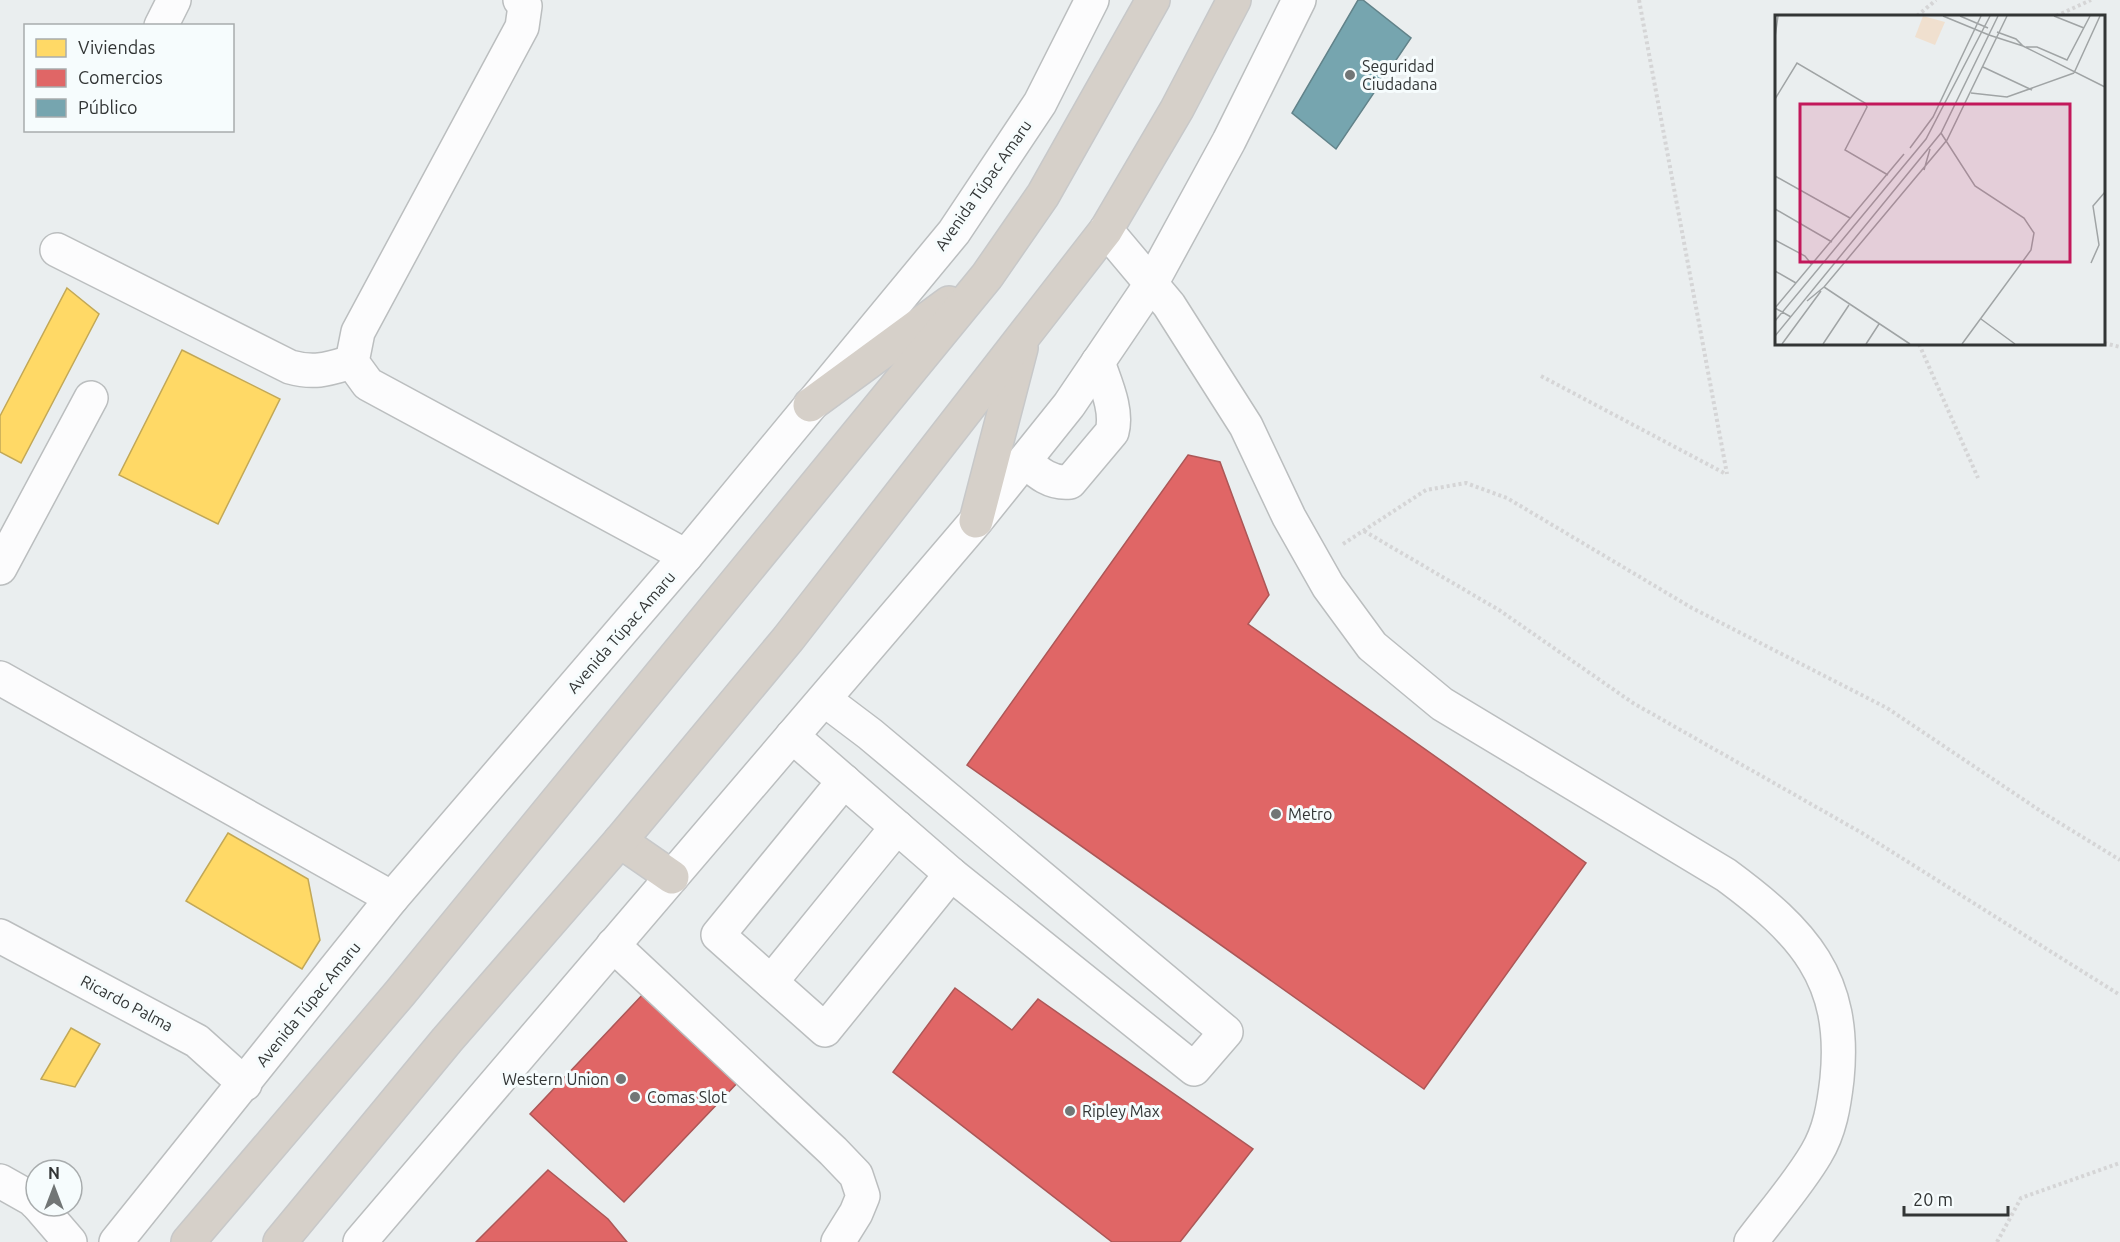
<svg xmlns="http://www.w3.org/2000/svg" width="2120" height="1242" font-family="Ubuntu,sans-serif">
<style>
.homes{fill:#ffd966;stroke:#c2a857;stroke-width:1.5}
.shops{fill:#e06666;stroke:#ac5757;stroke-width:1.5}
.public{fill:#76a5af;stroke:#62838a;stroke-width:1.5}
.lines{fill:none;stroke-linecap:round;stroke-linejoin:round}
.minor-casing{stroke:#bbbebf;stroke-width:36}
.highway-casing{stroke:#c7c8c9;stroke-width:36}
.path{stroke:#d5d5d6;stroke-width:4;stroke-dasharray:3 3;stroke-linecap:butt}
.minor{stroke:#fcfcfd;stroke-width:33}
.highway{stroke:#d6d0c9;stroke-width:33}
.poi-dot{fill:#727676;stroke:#f6fcfd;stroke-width:2}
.labels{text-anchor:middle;stroke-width:6;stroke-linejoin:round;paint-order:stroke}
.poi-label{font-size:16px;fill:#323535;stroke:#f6fcfd;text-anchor:start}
.street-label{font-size:16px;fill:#323535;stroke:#f6fcfd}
.inset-road{fill:none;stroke:#a0a4a5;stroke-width:1.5}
.view{fill:#c2185b;fill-opacity:0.15;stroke:#c2185b;stroke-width:3}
.inset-edge{fill:none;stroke:#323535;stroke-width:3}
</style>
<rect width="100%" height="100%" fill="#eaeeef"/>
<g class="homes">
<path d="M67,288L99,314L21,463L0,452V416Z"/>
<path d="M182,350L280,399L218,524L119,475Z"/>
<path d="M228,833L308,879L320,940L302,969L186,901Z"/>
<path d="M71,1028L100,1044L75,1087L41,1079Z"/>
</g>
<g class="shops">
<path d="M1188,455L1220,462L1269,595L1248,624L1586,863L1424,1089L967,765Z"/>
<path d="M955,988L1012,1030L1038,999L1253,1149L1180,1242H1112L893,1072Z"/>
<path d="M646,991L741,1079L624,1202L530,1114Z"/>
<path d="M548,1170L608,1219L627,1242H476Z"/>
</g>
<path class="public" d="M1358,0H1363L1411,38L1336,149L1292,113Z"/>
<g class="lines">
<defs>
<g id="minor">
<path d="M520,0L525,6L522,27L358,332L352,362L368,384L686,556"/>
<path d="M161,26L174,0"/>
<path d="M1106,230L1169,305L1246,426L1289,517L1328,586L1372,646L1442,704L1726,875C1803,932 1847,978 1837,1079C1834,1105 1830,1131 1816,1154C1799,1183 1772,1214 1751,1242"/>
<path d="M57,250L290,367C315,374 328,369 352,362"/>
<path d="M1025,461C1038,473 1051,484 1070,482L1112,432C1118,410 1105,383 1098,362"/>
<path d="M0,568L91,398"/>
<path d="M0,678L392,898"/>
<path d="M792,736L951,874L1194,1069L1226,1032L870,734L825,700"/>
<path d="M844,781L718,935L825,1030L951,874"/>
<path d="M0,936L197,1041L245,1084"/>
<path d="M613,945L833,1151L856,1175L863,1196L856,1213L838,1242"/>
<path d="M771,982L897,827"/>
<path d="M0,1181L32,1199L36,1203"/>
<path d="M39,1206L70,1242"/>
<path d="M116,1242L392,898L686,556L954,232L1040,103L1092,0"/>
<path d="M360,1242L976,521L1069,405L1151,284L1229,141L1299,0"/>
</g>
<g id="highway">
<path d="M810,405L949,303"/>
<path d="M976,521L1021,348"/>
<path d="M620,841L672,877"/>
<path d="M188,1242L400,993L987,276L1043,195L1153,0"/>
<path d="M280,1242L447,1040L620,841L788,639L1106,230L1177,109L1234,0"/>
</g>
</defs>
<use href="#minor" class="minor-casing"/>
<use href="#highway" class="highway-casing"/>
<g class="path">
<path d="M1639,0L1727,474"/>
<path d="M1917,16L1936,0"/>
<path d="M2056,16L2091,0"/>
<path d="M2104,343L2120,347"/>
<path d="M1919,344L1978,478"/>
<path d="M1541,376L1726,474"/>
<path d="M1364,531L1499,610L1633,703L1862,833L2120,995"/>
<path d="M1343,544L1426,490L1466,483L1507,498L1692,608L1887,708L2045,814L2120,860"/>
<path d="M1997,1242L2021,1198L2120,1163"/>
</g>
<use href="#minor" class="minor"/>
<use href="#highway" class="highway"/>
</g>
<g class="poi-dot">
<circle cx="1350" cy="75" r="6"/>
<circle cx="1276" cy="814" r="6"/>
<circle cx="621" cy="1079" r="6"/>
<circle cx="635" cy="1097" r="6"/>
<circle cx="1070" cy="1111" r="6"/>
</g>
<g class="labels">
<g class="poi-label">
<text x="1362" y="72">Seguridad<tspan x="1362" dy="18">Ciudadana</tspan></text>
<text x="1288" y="820">Metro</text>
<text x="609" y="1085" text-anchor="end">Western Union</text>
<text x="647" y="1103">Comas Slot</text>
<text x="1082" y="1117">Ripley Max</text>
</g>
<g class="street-label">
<text transform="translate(983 185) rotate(-55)" y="6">Avenida Túpac Amaru</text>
<text transform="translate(621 632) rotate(-49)" y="6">Avenida Túpac Amaru</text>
<text transform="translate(127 1003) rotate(28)" y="6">Ricardo Palma</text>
<text transform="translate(308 1004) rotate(-51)" y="6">Avenida Túpac Amaru</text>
</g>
</g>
<g transform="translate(1775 15)">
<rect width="330" height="330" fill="#eaeeef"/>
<path d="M148,1L170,7L160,30L140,22Z" fill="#f0e0cf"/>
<path class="inset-road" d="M168,1L214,20M185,1L213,13M279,1L309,13M222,17L241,24L248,31M214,20L248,31L330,72M0,22L3,1M251,32H262L292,45L315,1M208,52L257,75M299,58L325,1M196,78L232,82L299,58M0,84L22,48L90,88L92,92L70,135L113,160M166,118L200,171L249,203L259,218L256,235L187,329M135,133L158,102L206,1M149,155L155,134M0,161L75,203M0,194L57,227M0,225L30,241L37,250M316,248L324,230L318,191L330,177M0,256L21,268M32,286L49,272M0,293L129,139M0,293L16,302M206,304L240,329M0,306L151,124L215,1M0,321L166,118L223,1M7,329L46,276M48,329L74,290M91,329L104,309M135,329L49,272L172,125L232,1"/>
<path class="view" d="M25,89H295V247H25Z"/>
<rect width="330" height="330" class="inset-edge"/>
</g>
<rect x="24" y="24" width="210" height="108" fill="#f6fcfd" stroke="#a8acad" stroke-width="1.5"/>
<rect x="36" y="39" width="30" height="18" fill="#ffd966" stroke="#a8acad" stroke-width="1.5"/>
<text x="78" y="54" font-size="18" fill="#323535">Viviendas</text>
<rect x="36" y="69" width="30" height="18" fill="#e06666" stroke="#a8acad" stroke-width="1.5"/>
<text x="78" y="84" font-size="18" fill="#323535">Comercios</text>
<rect x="36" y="99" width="30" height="18" fill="#76a5af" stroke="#a8acad" stroke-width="1.5"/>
<text x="78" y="114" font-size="18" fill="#323535">Público</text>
<g transform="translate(54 1188)"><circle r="28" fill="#f6fcfd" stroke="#a8acad" stroke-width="1.5"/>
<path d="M0-4.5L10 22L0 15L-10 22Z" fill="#727676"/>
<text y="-9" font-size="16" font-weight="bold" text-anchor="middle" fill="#323535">N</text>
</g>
<path d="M1904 1206v9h104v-9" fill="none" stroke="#323535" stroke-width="3"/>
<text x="1913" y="1206" font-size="18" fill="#323535" stroke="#f6fcfd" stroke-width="4.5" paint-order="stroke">20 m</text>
</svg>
